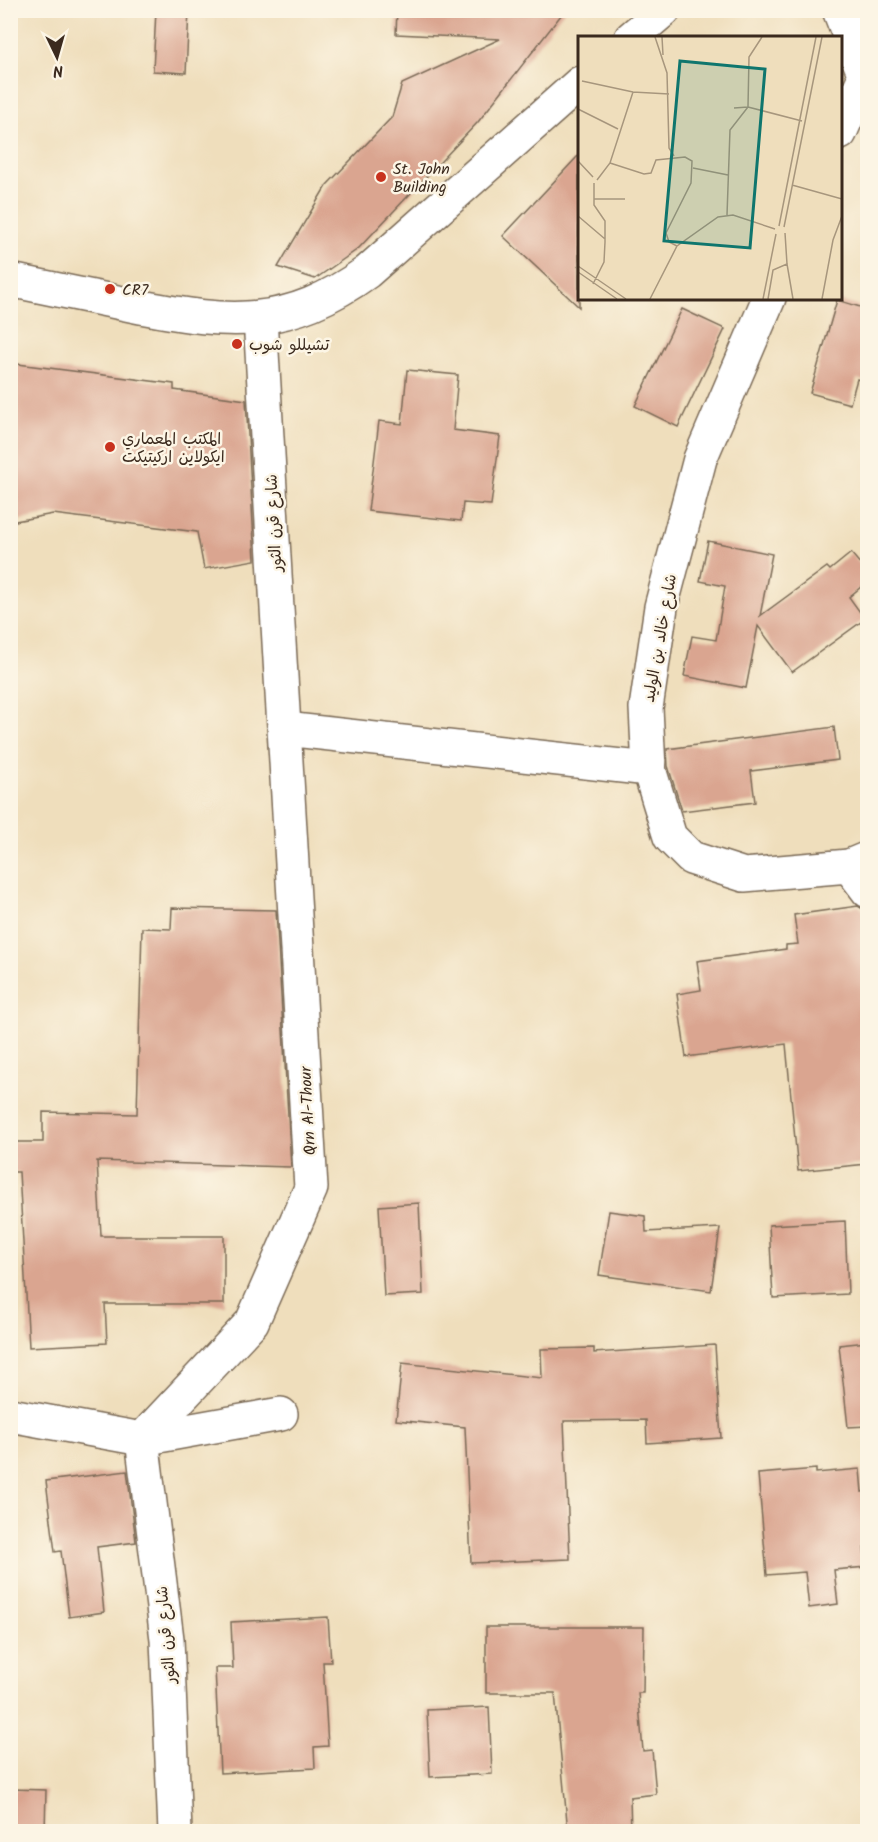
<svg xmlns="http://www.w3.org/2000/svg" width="878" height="1842" font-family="Kalam,'Playpen Sans Arabic',sans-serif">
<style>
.building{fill:#daa590}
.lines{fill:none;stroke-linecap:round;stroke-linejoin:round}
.minor-casing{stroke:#7a6955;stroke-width:36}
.minor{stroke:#fff;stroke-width:33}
.poi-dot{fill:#c8321e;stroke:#fcf5e5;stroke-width:2}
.labels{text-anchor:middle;stroke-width:5;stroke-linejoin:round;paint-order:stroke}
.poi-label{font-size:16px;fill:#3b2a1e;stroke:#fcf5e5;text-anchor:start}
.street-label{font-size:16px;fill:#3b2a1e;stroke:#fcf5e5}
.inset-road{fill:none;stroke:#a7967d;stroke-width:1.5}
.view{fill:#0f766e;fill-opacity:0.15;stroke:#0f766e;stroke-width:3}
.inset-edge{fill:none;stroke:#3b2a1e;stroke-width:3}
</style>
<rect width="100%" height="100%" fill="#fcf5e5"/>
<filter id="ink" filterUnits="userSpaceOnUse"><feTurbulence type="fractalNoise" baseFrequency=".0167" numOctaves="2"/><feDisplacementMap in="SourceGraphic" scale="12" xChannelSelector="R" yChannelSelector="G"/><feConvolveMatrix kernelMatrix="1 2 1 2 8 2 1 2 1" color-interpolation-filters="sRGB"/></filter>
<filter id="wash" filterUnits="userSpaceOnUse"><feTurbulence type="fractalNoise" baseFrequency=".008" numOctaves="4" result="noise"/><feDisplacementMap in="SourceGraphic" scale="24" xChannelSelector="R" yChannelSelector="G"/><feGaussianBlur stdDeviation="1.35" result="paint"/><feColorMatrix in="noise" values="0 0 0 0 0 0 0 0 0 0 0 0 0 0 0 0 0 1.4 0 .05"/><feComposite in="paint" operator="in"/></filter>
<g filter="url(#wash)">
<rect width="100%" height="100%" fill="#efdebc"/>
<g id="blocks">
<g class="building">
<path d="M156,10H189L186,73L153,71Z"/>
<path d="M397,10H565L478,122L358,249L315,279L278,267L326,186L392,117L402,84L500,39L396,34Z"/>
<path d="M579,155V307L503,236Z"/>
<path d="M837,300L867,309V382L857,379L850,404L810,393Z"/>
<path d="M682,309L725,329L678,427L635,406Z"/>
<path d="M10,363L174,384V390L246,400L255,560L204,569L197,532L53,514L10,522Z"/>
<path d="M407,370L458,375L453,430L500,436L491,505L463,503L461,521L368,511L379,421L402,424Z"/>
<path d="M708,541L772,554L760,616L827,567L830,570L851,553L867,572V582L849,597L865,619L792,672L758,626L746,688L684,676L692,636L716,640L725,586L700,581Z"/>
<path d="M834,727L838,760L751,771L755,802L682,811L668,766L667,749Z"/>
<path d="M858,906L863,909L867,944V1164L798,1171L786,1044L686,1057L677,994L701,990L697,961L786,949V945L798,944L794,915Z"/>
<path d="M172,908L276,910L291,1167L97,1161L101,1236H224V1304H105L107,1343L29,1347L19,1172H10V1142H43V1112L137,1114L142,928L171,929Z"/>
<path d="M419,1203L423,1294L384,1296L379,1206Z"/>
<path d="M609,1211L645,1216L646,1232L720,1228L711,1291L599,1275Z"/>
<path d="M845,1221L848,1294L773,1298L769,1225Z"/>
<path d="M867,1342V1426L848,1427L839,1345Z"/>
<path d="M715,1345L721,1438L647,1443L646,1420L564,1421L570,1559L471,1563L465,1427L396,1420L402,1363L542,1378L541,1349L594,1348V1353Z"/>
<path d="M816,1469V1473L860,1469L862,1492L867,1491V1547L864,1548L866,1567L834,1570L838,1604L809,1608L805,1572L767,1575L758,1474Z"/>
<path d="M127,1471L136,1542L97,1547L104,1612L69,1617L61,1551L55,1552L46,1481Z"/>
<path d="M328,1617L331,1662H323L328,1746L314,1747L315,1768L220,1773L215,1668H233L231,1622Z"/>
<path d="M486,1627H644L643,1693H638L643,1751L652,1750L656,1794L630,1797L631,1832H568L555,1693H486Z"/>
<path d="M489,1707L492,1774L430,1777L427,1710Z"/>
<path d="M10,1789L46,1790L45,1832H10Z"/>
</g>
</g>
</g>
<g filter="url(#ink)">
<use href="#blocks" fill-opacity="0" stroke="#7a6955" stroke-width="1.5"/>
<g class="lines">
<defs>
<g id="minor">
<path d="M839,10L865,76L840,133"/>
<path d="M631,38L664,10"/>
<path d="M10,280C54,289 97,298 141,307C231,324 288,329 367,272L580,83"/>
<path d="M769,298L700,459L661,607L646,708L649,769L670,837L691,858L744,875L849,866L868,858"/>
<path d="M285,729L649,769"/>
<path d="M849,866L868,891"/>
<path d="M10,1415L142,1439L281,1414"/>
<path d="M175,1832L167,1639L142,1439L252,1322L311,1188L260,318"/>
</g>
</defs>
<use href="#minor" class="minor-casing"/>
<use href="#minor" class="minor"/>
</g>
</g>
<g class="poi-dot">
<circle cx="381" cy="177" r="6"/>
<circle cx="110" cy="289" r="6"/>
<circle cx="237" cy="344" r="6"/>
<circle cx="110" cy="447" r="6"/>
</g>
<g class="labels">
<g class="poi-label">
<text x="393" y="174">St. John<tspan x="393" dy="18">Building</tspan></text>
<text x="122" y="295">CR7</text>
<text x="249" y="350">تشيللو شوب</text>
<text x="122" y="444">المكتب المعماري<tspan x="122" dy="18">ايكولاين اركيتيكت</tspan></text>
</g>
<g class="street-label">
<text transform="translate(273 523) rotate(-93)" y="6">شارع قرن الثور</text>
<text transform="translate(659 638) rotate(-80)" y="6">شارع خالد بن الوليد</text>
<text transform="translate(307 1111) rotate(-93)" y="6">Qrn Al-Thour</text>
<text transform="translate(165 1635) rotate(-95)" y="6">شارع قرن الثور</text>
</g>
</g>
<g transform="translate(578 36)">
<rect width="264" height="264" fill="#efdebc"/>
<path class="inset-road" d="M77,1L89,37L91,112L96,120M84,1L85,19M4,45L55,56M156,72L170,71L224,85M0,73L40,93M0,125L15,141M32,127L66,138L73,137L78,124L107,121L114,125L113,147L88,197L91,206L99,210M115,132L150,139M19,144L32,127L55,56L91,58M214,149L264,163M16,163H47M149,179L152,94L170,71L171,21L184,1M0,180L27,203M201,190L238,1M206,191L244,1M209,228L215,263M0,230L48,263M0,236L39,263M15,248L26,226L27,206V185L16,169V147M72,263L99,210L140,181L155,179L197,193M185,263L198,198M190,263L195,234L209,228L207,197M244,263L255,204L264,180"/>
<path class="view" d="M102,25L187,33L172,212L86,205Z"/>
<rect width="264" height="264" class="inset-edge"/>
</g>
<rect width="878" height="1842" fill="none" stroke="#fcf5e5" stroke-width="36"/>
<g transform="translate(57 57) rotate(175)" stroke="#fcf5e5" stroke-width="4.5" paint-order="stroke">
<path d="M0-4.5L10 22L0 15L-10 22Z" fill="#3b2a1e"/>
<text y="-9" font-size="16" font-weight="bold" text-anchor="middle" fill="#3b2a1e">N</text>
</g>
</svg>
